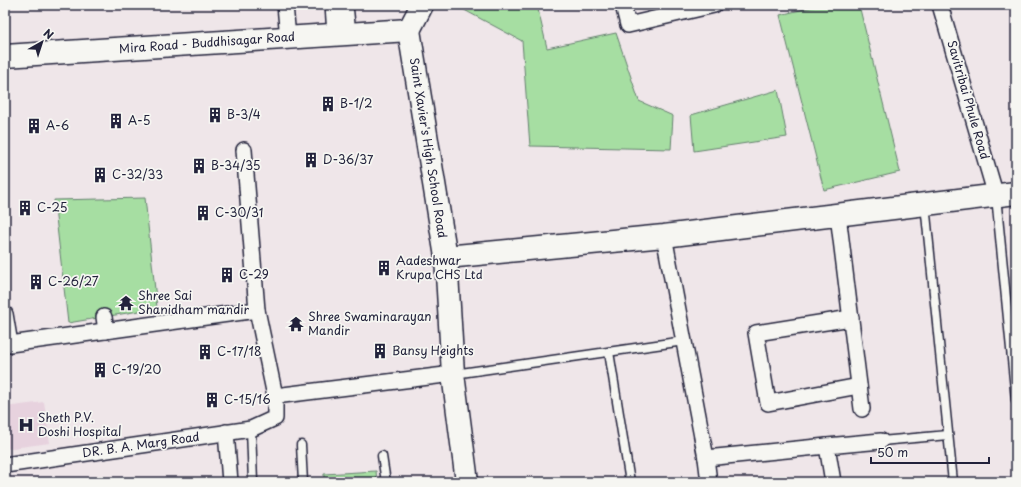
<svg xmlns="http://www.w3.org/2000/svg" width="1021" height="487" font-family="'Playpen Sans',sans-serif">
<style>
.built{fill:#e7d2de}
.green{fill:#a6dea2;stroke:#64806e}
.lines{fill:none;stroke-linecap:round;stroke-linejoin:round}
.lane-casing{stroke:#22223b;stroke-width:11}
.street-casing{stroke:#22223b;stroke-width:18}
.secondary-casing{stroke:#22223b;stroke-width:25}
.lane{stroke:#f6f6f2;stroke-width:8}
.street{stroke:#f6f6f2;stroke-width:15}
.secondary{stroke:#f6f6f2;stroke-width:22}
.labels{text-anchor:middle;stroke-width:3.5;stroke-linejoin:round;paint-order:stroke}
.street-label{font-size:12px;fill:#22223b;stroke:#f6f6f2}
.poi-label{font-size:12px;fill:#22223b;stroke:#f6f6f2;text-anchor:start}
</style>
<rect width="100%" height="100%" fill="#efe6e9"/>
<filter id="ink" filterUnits="userSpaceOnUse"><feTurbulence type="fractalNoise" baseFrequency=".025" numOctaves="2"/><feDisplacementMap in="SourceGraphic" scale="8" xChannelSelector="R" yChannelSelector="G"/><feConvolveMatrix kernelMatrix="1 2 1 2 8 2 1 2 1" color-interpolation-filters="sRGB"/></filter>
<g filter="url(#ink)">
<path class="built" d="M44,402L50,443L5,449V407Z"/>
<g class="green">
<path d="M455,5H537L547,48L616,33L639,101L673,116L671,149L530,146L522,41Z"/>
<path d="M821,5H859L900,172L824,190L780,15Z"/>
<path d="M778,90L787,137L694,151L691,115Z"/>
<path d="M145,198L157,308L68,323L54,200Z"/>
<path d="M376,471L377,482H324V474Z"/>
</g>
<g class="lines">
<defs>
<g id="lane">
<path d="M996,196L1016,400"/>
<path d="M925,204L953,482"/>
<path d="M609,352L630,482"/>
<path d="M454,374L684,341"/>
<path d="M251,429L253,482"/>
<path d="M881,441L948,435"/>
<path d="M301,445L303,482"/>
<path d="M382,456L386,482"/>
</g>
<g id="street">
<path d="M285,5L288,38"/>
<path d="M333,5L335,34"/>
<path d="M345,5L348,34"/>
<path d="M623,5L628,25L714,5"/>
<path d="M940,5L996,196"/>
<path d="M838,215L862,409"/>
<path d="M664,236L706,458L709,482"/>
<path d="M257,310L275,396"/>
<path d="M5,314L10,344L257,310L244,150"/>
<path d="M104,317L106,331"/>
<path d="M851,318L756,333L768,403L859,386"/>
<path d="M226,432L230,482"/>
<path d="M706,458L827,446"/>
<path d="M5,465L251,429L275,418V396L453,374"/>
<path d="M833,482L827,446L881,441"/>
</g>
<g id="secondary">
<path d="M409,30L446,257L453,374L467,482"/>
<path d="M409,30L422,5"/>
<path d="M5,56L409,30"/>
<path d="M446,257L664,236L1016,193"/>
</g>
</defs>
<use href="#lane" class="lane-casing"/>
<use href="#street" class="street-casing"/>
<use href="#secondary" class="secondary-casing"/>
<use href="#lane" class="lane"/>
<use href="#street" class="street"/>
<use href="#secondary" class="secondary"/>
</g>
</g>
<defs>
<symbol id="building-bare" viewBox="-9 -9 18 18"><path d="M-4-6H4V6H1V3H-1V6H-4ZM-2.5-4.3h1.7v1.8h-1.7ZM.8-4.3h1.7v1.8H.8ZM-2.5-1h1.7V.8h-1.7ZM.8-1h1.7V.8H.8Z" fill="#22223b" stroke="#f6f6f2" stroke-width="2.5" paint-order="stroke"/></symbol>
<symbol id="temple-bare" viewBox="-9 -9 18 18"><path d="M0-6L5-2H3V0L6.5 2.5H4V6H1.5V3h-3V6H-4V2.5H-6.5L-3 0V-2H-5Z" fill="#22223b" stroke="#f6f6f2" stroke-width="2.5" paint-order="stroke"/></symbol>
<symbol id="hospital-bare" viewBox="-9 -9 18 18"><path d="M-5-5h3v3.5h4V-5h3V5h-3V1.5h-4V5h-3Z" fill="#22223b" stroke="#f6f6f2" stroke-width="2.5" paint-order="stroke"/></symbol>
</defs>
<g fill-rule="evenodd">
<use href="#building-bare" x="317" y="93" width="22" height="22"/>
<use href="#building-bare" x="204" y="104" width="22" height="22"/>
<use href="#building-bare" x="105" y="110" width="22" height="22"/>
<use href="#building-bare" x="23" y="115" width="22" height="22"/>
<use href="#building-bare" x="300" y="149" width="22" height="22"/>
<use href="#building-bare" x="188" y="155" width="22" height="22"/>
<use href="#building-bare" x="89" y="164" width="22" height="22"/>
<use href="#building-bare" x="14" y="197" width="22" height="22"/>
<use href="#building-bare" x="192" y="202" width="22" height="22"/>
<use href="#building-bare" x="373" y="257" width="22" height="22"/>
<use href="#building-bare" x="216" y="264" width="22" height="22"/>
<use href="#building-bare" x="25" y="271" width="22" height="22"/>
<use href="#temple-bare" x="115" y="292" width="22" height="22"/>
<use href="#temple-bare" x="285" y="313" width="22" height="22"/>
<use href="#building-bare" x="369" y="340" width="22" height="22"/>
<use href="#building-bare" x="194" y="341" width="22" height="22"/>
<use href="#building-bare" x="89" y="359" width="22" height="22"/>
<use href="#building-bare" x="201" y="389" width="22" height="22"/>
<use href="#hospital-bare" x="15" y="414" width="22" height="22"/>
</g>
<g class="labels">
<g class="street-label">
<text transform="translate(207 43) rotate(-4)" y="4">Mira Road - Buddhisagar Road</text>
<text transform="translate(968 100) rotate(74)" y="4">Savitribai Phule Road</text>
<text transform="translate(428 148) rotate(81)" y="4">Saint Xavier's High School Road</text>
<text transform="translate(141 445) rotate(-8)" y="4">DR. B. A. Marg Road</text>
</g>
<g class="poi-label">
<text x="340" y="108">B-1/2</text>
<text x="227" y="119">B-3/4</text>
<text x="128" y="125">A-5</text>
<text x="46" y="130">A-6</text>
<text x="323" y="164">D-36/37</text>
<text x="211" y="170">B-34/35</text>
<text x="112" y="179">C-32/33</text>
<text x="37" y="212">C-25</text>
<text x="215" y="217">C-30/31</text>
<text x="396" y="265">Aadeshwar<tspan x="396" dy="14">Krupa CHS Ltd</tspan></text>
<text x="239" y="279">C-29</text>
<text x="48" y="286">C-26/27</text>
<text x="138" y="300">Shree Sai<tspan x="138" dy="14">Shanidham mandir</tspan></text>
<text x="308" y="321">Shree Swaminarayan<tspan x="308" dy="14">Mandir</tspan></text>
<text x="392" y="355">Bansy Heights</text>
<text x="217" y="356">C-17/18</text>
<text x="112" y="374">C-19/20</text>
<text x="224" y="404">C-15/16</text>
<text x="38" y="422">Sheth P.V.<tspan x="38" dy="14">Doshi Hospital</tspan></text>
</g>
</g>
<rect width="1021" height="487" fill="none" stroke="#f6f6f2" stroke-width="20"/>
<rect x="10" y="10" width="1001" height="467" fill="none" stroke="#22223b" stroke-width="1.5" filter="url(#ink)"/>
<g transform="translate(42 42) rotate(39)" stroke="#f6f6f2" stroke-width="3" paint-order="stroke">
<path d="M0-3L7 15L0 10L-7 15Z" fill="#22223b"/>
<text y="-6" font-size="11" font-weight="bold" text-anchor="middle" fill="#22223b">N</text>
</g>
<path d="M871 457v6h118v-6" fill="none" stroke="#22223b" stroke-width="2"/>
<text x="877" y="457" font-size="12" fill="#22223b" stroke="#f6f6f2" stroke-width="3" paint-order="stroke">50 m</text>
</svg>
